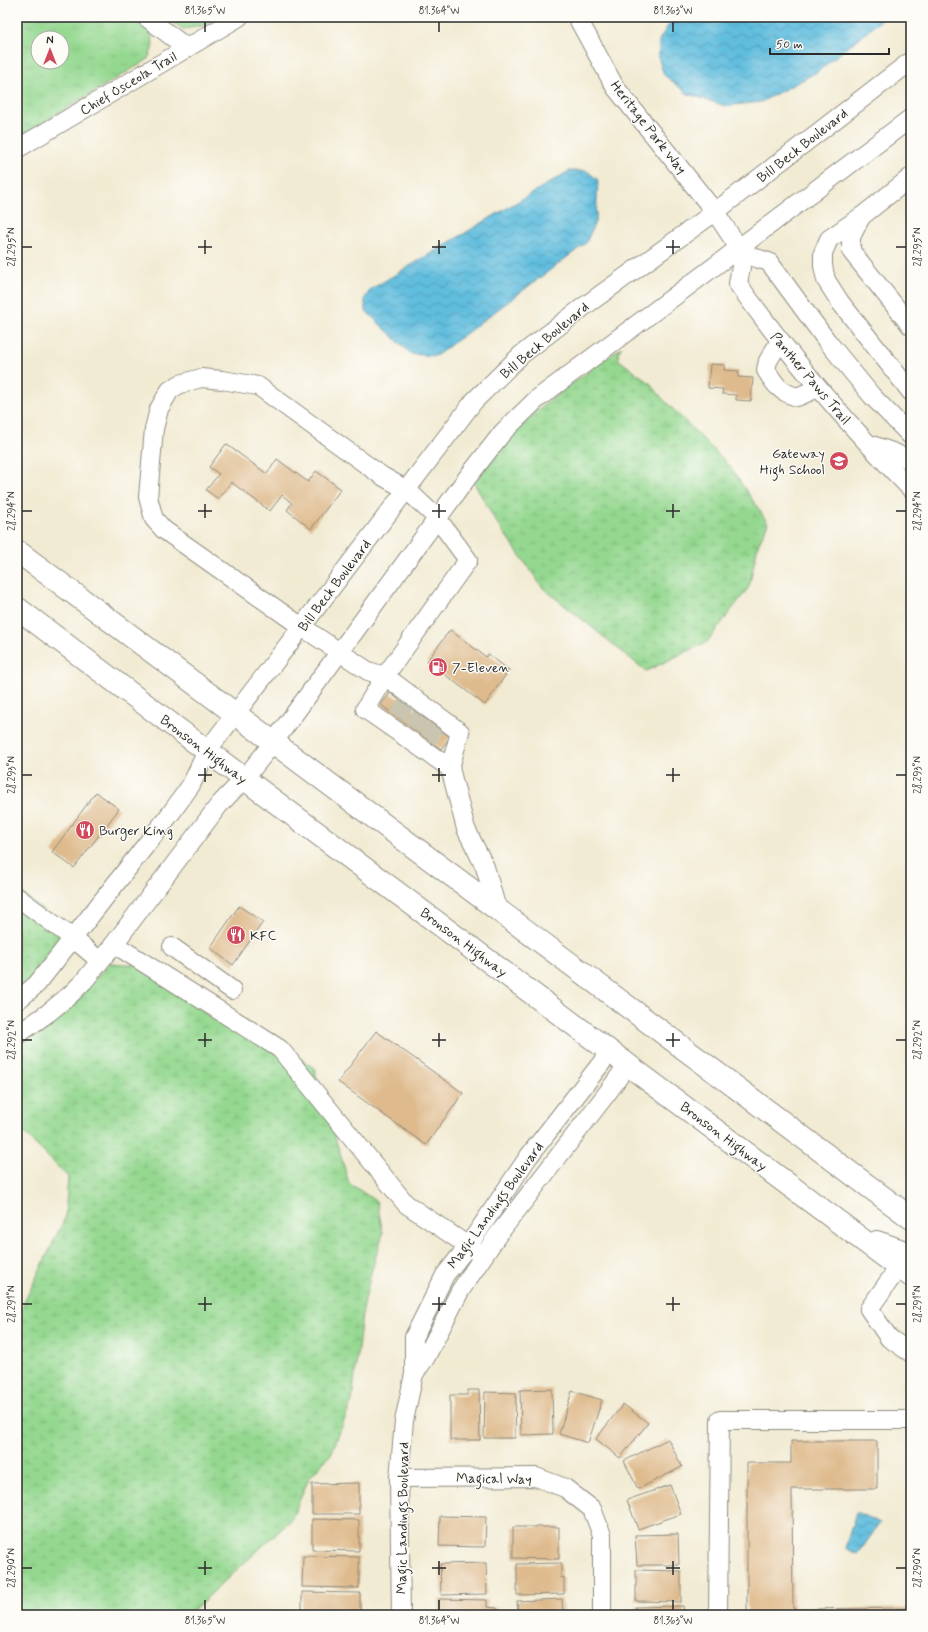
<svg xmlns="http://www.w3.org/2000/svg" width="928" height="1632" font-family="Mynerve,sans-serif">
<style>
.grass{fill:url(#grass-tufts);stroke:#60825e;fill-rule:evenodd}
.wetland{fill:url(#wetland-marsh);stroke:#60825e}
.water{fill:url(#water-waves);stroke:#467484}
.building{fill:#deba8c}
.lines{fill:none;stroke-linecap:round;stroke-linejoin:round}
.minor-tunnel{stroke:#cac5b1;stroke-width:18;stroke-dasharray:18 9;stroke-linecap:butt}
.minor-casing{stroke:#8e8b7f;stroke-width:20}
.highway-casing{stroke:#8e8b7f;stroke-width:24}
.minor{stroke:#fff;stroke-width:18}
.highway{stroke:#fff;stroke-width:22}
.ticks{fill:none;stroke:#2b2b2b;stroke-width:1.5}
.labels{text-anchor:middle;stroke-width:3;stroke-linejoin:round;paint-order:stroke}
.street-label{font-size:14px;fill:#2b2b2b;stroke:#fdfcf7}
.poi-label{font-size:14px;fill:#2b2b2b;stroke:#fdfcf7;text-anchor:start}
.neatline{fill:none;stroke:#2b2b2b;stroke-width:1.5}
.ticks-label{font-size:10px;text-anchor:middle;fill:#2b2b2b}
</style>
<defs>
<pattern id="grass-tufts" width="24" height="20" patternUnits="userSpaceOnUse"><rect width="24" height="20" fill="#94d890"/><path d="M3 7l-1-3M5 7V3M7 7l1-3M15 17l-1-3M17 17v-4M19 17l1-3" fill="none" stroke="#80ba7c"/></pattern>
<pattern id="wetland-marsh" width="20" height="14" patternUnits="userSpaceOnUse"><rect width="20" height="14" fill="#94d890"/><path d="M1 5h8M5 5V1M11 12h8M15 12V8" fill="none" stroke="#80ba7c"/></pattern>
<pattern id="water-waves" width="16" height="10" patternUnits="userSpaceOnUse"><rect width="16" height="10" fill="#60bdde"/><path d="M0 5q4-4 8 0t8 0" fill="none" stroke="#4f9ab4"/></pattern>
</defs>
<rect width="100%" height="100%" fill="#fdfcf7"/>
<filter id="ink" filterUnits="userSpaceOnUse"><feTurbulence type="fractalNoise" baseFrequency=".025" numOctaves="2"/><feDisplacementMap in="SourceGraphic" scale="8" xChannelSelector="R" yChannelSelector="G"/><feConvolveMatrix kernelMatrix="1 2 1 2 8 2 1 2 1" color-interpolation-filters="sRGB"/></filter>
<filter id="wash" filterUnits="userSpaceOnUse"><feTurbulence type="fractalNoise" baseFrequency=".012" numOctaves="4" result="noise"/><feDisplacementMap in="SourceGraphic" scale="16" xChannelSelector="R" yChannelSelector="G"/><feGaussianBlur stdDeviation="0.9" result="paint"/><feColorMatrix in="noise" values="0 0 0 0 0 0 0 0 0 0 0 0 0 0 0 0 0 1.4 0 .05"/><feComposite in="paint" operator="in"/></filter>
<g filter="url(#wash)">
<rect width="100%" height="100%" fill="#f2ebd3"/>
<g class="grass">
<path d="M28,17H135C151,29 159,41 147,60L17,138V32ZM38,38H62V62H38Z"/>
<path d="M164,17H218L204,26L183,29Z"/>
</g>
<g class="wetland">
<path d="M622,347L618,352L619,360L650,383L662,398L729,465L768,523L758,545L749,587L707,642L646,671L543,588L495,520L474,483L509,438L542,406Z"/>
<path d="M17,889L69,931L32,977L17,990Z"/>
<path d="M109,963L158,966L202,991L314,1068L349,1183L377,1202L383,1233L371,1273L362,1314L352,1401L331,1454L309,1478L291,1520L188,1615H17V1317L65,1218L68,1177L17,1126V1045L26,1041L75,1003Z"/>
</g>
<g class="water">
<path d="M678,17H885L817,72L761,102L725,106L688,94L664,75L659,60V40L670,23Z"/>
<path d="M569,171H587L598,180L596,220L586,243L436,356L411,354L365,310V298L371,289Z"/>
<path d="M856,1512L880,1523L858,1554L845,1548Z"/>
</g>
<g id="blocks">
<g class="building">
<path d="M710,364L725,365L724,370L739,371L738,377L753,378L751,401L736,400V395L722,394L723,389L708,388Z"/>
<path d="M226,444L267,474L277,459L308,482L316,471L341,489L311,529L287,510L292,503L282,495L270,511L231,482L218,499L206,490L219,474L209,467Z"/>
<path d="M450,630L486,657L488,654L509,670L485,705L427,661Z"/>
<path d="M390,693L450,737L441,749L381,705Z"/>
<path d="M96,792L119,809L74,868L52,852Z"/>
<path d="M239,906L263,922L233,965L210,948Z"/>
<path d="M376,1031L463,1093L426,1145L338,1082Z"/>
<path d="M552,1389L553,1434L521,1435L520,1390Z"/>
<path d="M468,1390H479L480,1440H450V1395H468Z"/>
<path d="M572,1391L602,1400L588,1443L559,1434Z"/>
<path d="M485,1392L516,1393L515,1438H484Z"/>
<path d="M623,1404L648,1423L620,1458L596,1439Z"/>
<path d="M668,1439L682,1467L638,1489L624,1461Z"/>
<path d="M791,1441H877V1489H792L793,1609L911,1608V1615H747V1463H791Z"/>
<path d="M359,1483V1514H312V1484Z"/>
<path d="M670,1485L681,1514L638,1529L627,1500Z"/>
<path d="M440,1516L486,1517L485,1547L439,1546Z"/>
<path d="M312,1519L359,1520V1551L312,1550Z"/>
<path d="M513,1527H559V1559L513,1558Z"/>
<path d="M678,1534L679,1565H637L635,1535Z"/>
<path d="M303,1556L359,1557V1588L302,1587Z"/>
<path d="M486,1563L487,1594L441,1595L440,1564Z"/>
<path d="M561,1563V1578L564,1577V1594L517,1595V1564Z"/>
<path d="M636,1570L681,1571V1602L636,1601Z"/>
<path d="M302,1592L360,1593V1611H353V1615H302Z"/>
<path d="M439,1599L487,1600V1607L497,1608V1615H439Z"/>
<path d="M562,1599L563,1615H518L517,1601Z"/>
<path d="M683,1606L684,1615H635V1607Z"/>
</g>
</g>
</g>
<g filter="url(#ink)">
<use href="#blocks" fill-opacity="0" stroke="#8e8b7f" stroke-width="1"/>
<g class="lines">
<g class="minor-tunnel">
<path d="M397,717L406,704"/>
<path d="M412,728L421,716"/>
<path d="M427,739L436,727"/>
</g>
<defs>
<g id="minor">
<path d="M146,17L187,48"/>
<path d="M577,17L615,87L715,212L743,254L769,262L827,341L872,396L911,436"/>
<path d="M17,149L239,17"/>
<path d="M911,177L862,216L829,239L823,253V266L826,280L840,302L911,392"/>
<path d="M861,217L851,237V251L911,326"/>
<path d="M743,254L738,284C790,357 848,425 911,489"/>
<path d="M780,341L768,361L766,370C775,385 780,392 797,397L818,388"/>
<path d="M869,444L895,453L911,461"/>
<path d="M450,768L460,732L385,676L468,560L437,518L407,490L382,476L258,386L222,380L201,378L180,384L170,390L159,409L154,429L148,497L154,519L164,530L302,627L368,671L385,676L365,709L450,768L466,829L485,867L497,909"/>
<path d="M17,897L74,939L100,961"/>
<path d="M114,944L280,1049L406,1204L483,1256"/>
<path d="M172,947L232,990"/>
<path d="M17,1001L37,984L171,813L191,785L207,751L474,401L521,355L582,308L715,212L911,61"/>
<path d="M17,1035L48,1013L70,995L84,981L114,944L219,805L244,779L273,743L467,478L503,432L537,399L739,248L911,118"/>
<path d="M899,1267L869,1309L889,1338L911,1353"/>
<path d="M414,1374L426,1357L460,1291L497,1236L608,1092L628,1064"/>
<path d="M399,1478L536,1477L565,1488L592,1509L602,1535V1615"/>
<path d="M401,1615L399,1478L404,1421L414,1374V1337L445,1275L468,1246L529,1156L610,1052"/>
<path d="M718,1615L720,1420H911"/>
</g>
<g id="highway">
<path d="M17,551L911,1218"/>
<path d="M17,608L207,751L911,1276"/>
<path d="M877,1242L911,1254"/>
</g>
</defs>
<use href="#minor" class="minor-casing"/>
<use href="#highway" class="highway-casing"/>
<use href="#minor" class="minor"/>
<use href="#highway" class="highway"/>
</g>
</g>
<path class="ticks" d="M205,22V32M439,22V32M673,22V32M205,240V254M439,240V254M673,240V254M22,247H32M198,247H212M432,247H446M666,247H680M896,247H906M205,504V518M439,504V518M673,504V518M22,511H32M198,511H212M432,511H446M666,511H680M896,511H906M205,768V782M439,768V782M673,768V782M22,775H32M198,775H212M432,775H446M666,775H680M896,775H906M205,1033V1047M439,1033V1047M673,1033V1047M22,1040H32M198,1040H212M432,1040H446M666,1040H680M896,1040H906M205,1297V1311M439,1297V1311M673,1297V1311M22,1304H32M198,1304H212M432,1304H446M666,1304H680M896,1304H906M205,1561V1575M439,1561V1575M673,1561V1575M22,1568H32M198,1568H212M432,1568H446M666,1568H680M896,1568H906M205,1600V1610M439,1600V1610M673,1600V1610"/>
<defs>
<symbol id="school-disc" viewBox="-11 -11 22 22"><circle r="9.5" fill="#d1495b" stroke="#fdfcf7"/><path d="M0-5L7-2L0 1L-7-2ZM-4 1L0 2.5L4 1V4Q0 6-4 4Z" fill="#fff"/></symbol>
<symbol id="fuel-disc" viewBox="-11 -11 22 22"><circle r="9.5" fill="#d1495b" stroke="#fdfcf7"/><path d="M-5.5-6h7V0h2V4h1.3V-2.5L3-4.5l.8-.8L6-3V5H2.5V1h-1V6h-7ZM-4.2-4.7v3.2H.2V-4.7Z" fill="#fff"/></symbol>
<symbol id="restaurant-disc" viewBox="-11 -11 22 22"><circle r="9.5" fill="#d1495b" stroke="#fdfcf7"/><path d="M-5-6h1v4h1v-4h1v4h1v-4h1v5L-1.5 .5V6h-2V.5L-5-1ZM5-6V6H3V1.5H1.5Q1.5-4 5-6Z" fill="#fff"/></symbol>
</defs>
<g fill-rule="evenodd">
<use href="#school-disc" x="828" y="450" width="22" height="22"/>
<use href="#fuel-disc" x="427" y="656" width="22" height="22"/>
<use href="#restaurant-disc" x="74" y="819" width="22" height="22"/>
<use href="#restaurant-disc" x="225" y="924" width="22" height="22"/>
</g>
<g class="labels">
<g class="street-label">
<text transform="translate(128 83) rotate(-31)" y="5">Chief Osceola Trail</text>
<text transform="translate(649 127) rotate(52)" y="5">Heritage Park Way</text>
<text transform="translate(802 145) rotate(-38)" y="5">Bill Beck Boulevard</text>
<text transform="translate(544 340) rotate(-40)" y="5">Bill Beck Boulevard</text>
<text transform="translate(811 378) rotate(50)" y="5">Panther Paws Trail</text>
<text transform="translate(334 585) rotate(-53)" y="5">Bill Beck Boulevard</text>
<text transform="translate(204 749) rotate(37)" y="5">Bronson Highway</text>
<text transform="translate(464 942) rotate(37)" y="5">Bronson Highway</text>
<text transform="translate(724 1136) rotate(37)" y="5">Bronson Highway</text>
<text transform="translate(495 1205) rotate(-54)" y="5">Magic Landings Boulevard</text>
<text transform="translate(494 1478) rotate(1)" y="5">Magical Way</text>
<text transform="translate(402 1518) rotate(-89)" y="5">Magic Landings Boulevard</text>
</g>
<g class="poi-label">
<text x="825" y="458" text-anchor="end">Gateway<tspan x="825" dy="16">High School</tspan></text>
<text x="452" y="672">7-Eleven</text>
<text x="99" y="835">Burger King</text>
<text x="250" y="940">KFC</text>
</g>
</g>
<rect width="928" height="1632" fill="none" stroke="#fdfcf7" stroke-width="44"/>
<g transform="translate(50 50)"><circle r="19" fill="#fdfcf7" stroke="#a9a8a5"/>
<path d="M0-3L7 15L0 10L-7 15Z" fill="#d1495b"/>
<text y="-6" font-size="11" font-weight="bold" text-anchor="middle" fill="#2b2b2b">N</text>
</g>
<path d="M770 48v6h119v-6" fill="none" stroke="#2b2b2b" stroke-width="2"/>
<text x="776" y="48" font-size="12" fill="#2b2b2b" stroke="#fdfcf7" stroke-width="3" paint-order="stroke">50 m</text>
<rect x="22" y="22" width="884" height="1588" class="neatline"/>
<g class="ticks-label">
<text x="205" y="14">81.365°W</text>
<text x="439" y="14">81.364°W</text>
<text x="673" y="14">81.363°W</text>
<text transform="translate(11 247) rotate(-90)" y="4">28.295°N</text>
<text transform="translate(917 247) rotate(-90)" y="4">28.295°N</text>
<text transform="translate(11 511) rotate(-90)" y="4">28.294°N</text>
<text transform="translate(917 511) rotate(-90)" y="4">28.294°N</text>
<text transform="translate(11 775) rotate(-90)" y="4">28.293°N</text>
<text transform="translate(917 775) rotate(-90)" y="4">28.293°N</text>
<text transform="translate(11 1040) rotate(-90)" y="4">28.292°N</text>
<text transform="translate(917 1040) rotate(-90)" y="4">28.292°N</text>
<text transform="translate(11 1304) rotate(-90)" y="4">28.291°N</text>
<text transform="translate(917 1304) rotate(-90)" y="4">28.291°N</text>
<text transform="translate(11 1568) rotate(-90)" y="4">28.290°N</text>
<text transform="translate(917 1568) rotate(-90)" y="4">28.290°N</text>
<text x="205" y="1624">81.365°W</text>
<text x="439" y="1624">81.364°W</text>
<text x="673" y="1624">81.363°W</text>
</g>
</svg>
